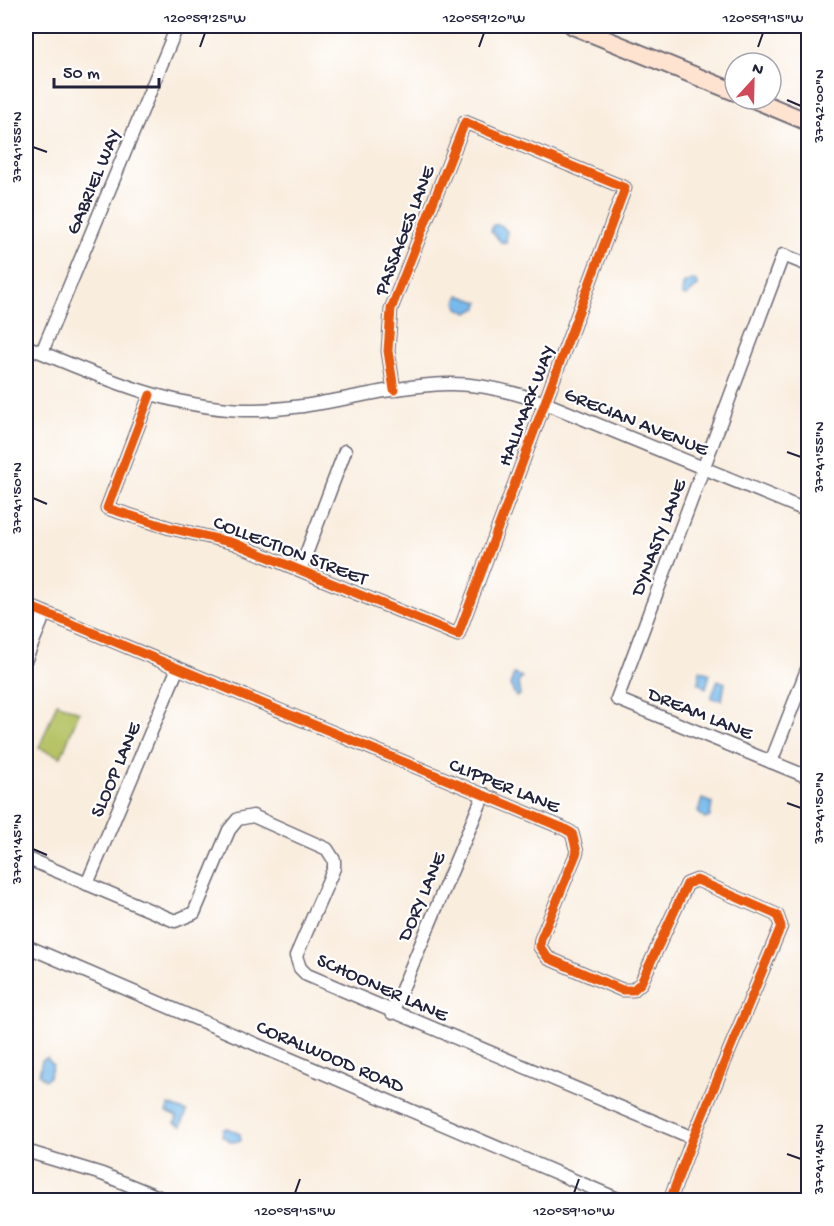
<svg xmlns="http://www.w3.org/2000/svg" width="834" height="1226" font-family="'Gochi Hand',sans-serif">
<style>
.green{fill:#b5c365;stroke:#6c7250;stroke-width:1.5}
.water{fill:#77baec;stroke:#4c6e94;stroke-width:1.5}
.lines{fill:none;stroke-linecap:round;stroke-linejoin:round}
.minor-casing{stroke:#6d6974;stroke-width:15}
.secondary-casing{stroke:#6d6974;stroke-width:20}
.minor{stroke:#fff;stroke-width:12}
.secondary{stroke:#fee3d1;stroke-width:16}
.cycleway-casing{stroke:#fff;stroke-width:13}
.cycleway{stroke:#e8590c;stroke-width:9}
.ticks{fill:none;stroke:#22223b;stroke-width:2}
.labels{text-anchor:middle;stroke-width:4.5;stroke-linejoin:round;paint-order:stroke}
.street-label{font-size:20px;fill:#22223b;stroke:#fff}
.neatline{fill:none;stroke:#22223b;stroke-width:2}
.ticks-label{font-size:15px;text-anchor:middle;fill:#22223b}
</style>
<rect width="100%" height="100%" fill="#fff"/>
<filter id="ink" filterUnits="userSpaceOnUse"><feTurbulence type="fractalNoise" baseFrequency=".0167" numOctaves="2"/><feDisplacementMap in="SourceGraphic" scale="12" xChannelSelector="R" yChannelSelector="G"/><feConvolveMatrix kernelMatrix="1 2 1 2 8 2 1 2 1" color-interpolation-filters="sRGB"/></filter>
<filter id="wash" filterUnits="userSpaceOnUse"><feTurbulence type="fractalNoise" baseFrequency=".008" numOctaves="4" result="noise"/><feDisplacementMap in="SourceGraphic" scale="24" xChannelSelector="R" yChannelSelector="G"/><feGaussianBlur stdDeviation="1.35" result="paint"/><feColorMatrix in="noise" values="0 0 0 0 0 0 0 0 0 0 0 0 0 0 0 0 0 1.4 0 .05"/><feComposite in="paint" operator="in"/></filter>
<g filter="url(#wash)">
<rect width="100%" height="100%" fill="#f9edde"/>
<path class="green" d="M57,703L79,712L61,757L39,748Z"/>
<g class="water">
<path d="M493,225H501L507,231L506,243L501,242L491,231Z"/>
<path d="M692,280L697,281L698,286L686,296L682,295L683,284Z"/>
<path d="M459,295L479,302L478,308L468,313L458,308L456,302Z"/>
<path d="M700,670L710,674L706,688L698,683Z"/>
<path d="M514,674L522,677L518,683L520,695L516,697L510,685Z"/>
<path d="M718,680L725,683L722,700L711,698Z"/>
<path d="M702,799L712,803L710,817L705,819L698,812Z"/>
<path d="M47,1058L53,1065L49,1077L45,1080L39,1074L42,1060Z"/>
<path d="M169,1105L187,1112L181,1126L175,1123L177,1117L166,1112Z"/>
<path d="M227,1128L240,1134L241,1141L232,1142L222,1136L223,1129Z"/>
</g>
</g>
<g filter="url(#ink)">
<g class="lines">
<defs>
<g id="minor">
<path d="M808,265L783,255L617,699L808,777"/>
<path d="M26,346C96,375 166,407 243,410C312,412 378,386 447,384C480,383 514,392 545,403L808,511"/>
<path d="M42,352L176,29L174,26"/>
<path d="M150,395L107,508L170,528L234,543L458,635L625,188L465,122L391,309L388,351L394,390"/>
<path d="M300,570L345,451"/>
<path d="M26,605L563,828L572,833L577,852L541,939L540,947L548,958L622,990H633L641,983L687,884L697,880L777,915L781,926L693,1138L670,1200"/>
<path d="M26,659L45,613"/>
<path d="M771,762L808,667"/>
<path d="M26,858L175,921L194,913L229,830L238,819L253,816L327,849L334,860V868L296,956L300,968L307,975L693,1138"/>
<path d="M87,884L177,670"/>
<path d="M26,946L620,1200"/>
<path d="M392,1013L484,794"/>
<path d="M26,1151L102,1174L166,1200"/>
</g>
<g id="secondary">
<path d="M573,26L735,92"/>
<path d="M753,99L808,122"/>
</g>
</defs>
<use href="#minor" class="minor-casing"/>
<use href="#secondary" class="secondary-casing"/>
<use href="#minor" class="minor"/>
<use href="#secondary" class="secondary"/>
<defs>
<g id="cycleway">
<path d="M150,395L107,508L170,528L234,543L458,635L625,188L465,122L391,309L388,351L394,390"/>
<path d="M26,605L563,828L572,833L577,852L541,939L540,947L548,958L622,990H633L641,983L687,884L697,880L777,915L781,926L693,1138L670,1200"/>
</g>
</defs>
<use href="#cycleway" class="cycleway-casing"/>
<use href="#cycleway" class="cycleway"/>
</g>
</g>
<path class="ticks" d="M200,47L205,33M479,47L484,33M758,47L763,33M787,100L801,106M33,147L47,152M787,452L801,457M33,498L47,504M787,803L801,808M33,849L47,855M787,1154L801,1159M295,1193L300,1179M574,1193L579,1179"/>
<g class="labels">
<g class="street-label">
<text transform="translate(92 181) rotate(-67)" y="7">GABRIEL WAY</text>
<text transform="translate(403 230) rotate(-69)" y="7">PASSAGES LANE</text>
<text transform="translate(525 405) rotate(-69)" y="7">HALLMARK WAY</text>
<text transform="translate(637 420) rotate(22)" y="7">GRECIAN AVENUE</text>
<text transform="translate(657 537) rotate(-69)" y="7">DYNASTY LANE</text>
<text transform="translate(291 549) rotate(21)" y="7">COLLECTION STREET</text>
<text transform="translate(701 712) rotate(22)" y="7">DREAM LANE</text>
<text transform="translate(114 769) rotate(-67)" y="7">SLOOP LANE</text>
<text transform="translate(505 784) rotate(22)" y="7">CLIPPER LANE</text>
<text transform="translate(420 896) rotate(-67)" y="7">DORY LANE</text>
<text transform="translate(383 986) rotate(24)" y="7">SCHOONER LANE</text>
<text transform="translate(331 1055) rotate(23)" y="7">CORALWOOD ROAD</text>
</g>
</g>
<rect width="834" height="1226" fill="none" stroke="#fff" stroke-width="66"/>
<g transform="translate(753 81) rotate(22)"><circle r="28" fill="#ffffff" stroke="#a7a7b1" stroke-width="1.5"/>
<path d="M0-4.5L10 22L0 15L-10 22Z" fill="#d1495b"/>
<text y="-9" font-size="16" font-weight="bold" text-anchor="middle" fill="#22223b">N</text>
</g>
<path d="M54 78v9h105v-9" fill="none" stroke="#22223b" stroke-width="3"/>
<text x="63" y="78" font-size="18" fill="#22223b" stroke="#ffffff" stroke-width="4.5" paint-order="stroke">50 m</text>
<rect x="33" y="33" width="768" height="1160" class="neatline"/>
<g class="ticks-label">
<text x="205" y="22">120°59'25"W</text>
<text x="484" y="22">120°59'20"W</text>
<text x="763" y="22">120°59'15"W</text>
<text transform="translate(818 106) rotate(-90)" y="5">37°42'00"N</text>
<text transform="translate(16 147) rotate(-90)" y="5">37°41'55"N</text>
<text transform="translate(818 457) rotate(-90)" y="5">37°41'55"N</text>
<text transform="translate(16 498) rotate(-90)" y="5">37°41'50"N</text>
<text transform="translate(818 808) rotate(-90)" y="5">37°41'50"N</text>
<text transform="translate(16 849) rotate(-90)" y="5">37°41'45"N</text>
<text transform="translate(818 1159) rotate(-90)" y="5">37°41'45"N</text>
<text x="295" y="1215">120°59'15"W</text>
<text x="574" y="1215">120°59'10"W</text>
</g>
</svg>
